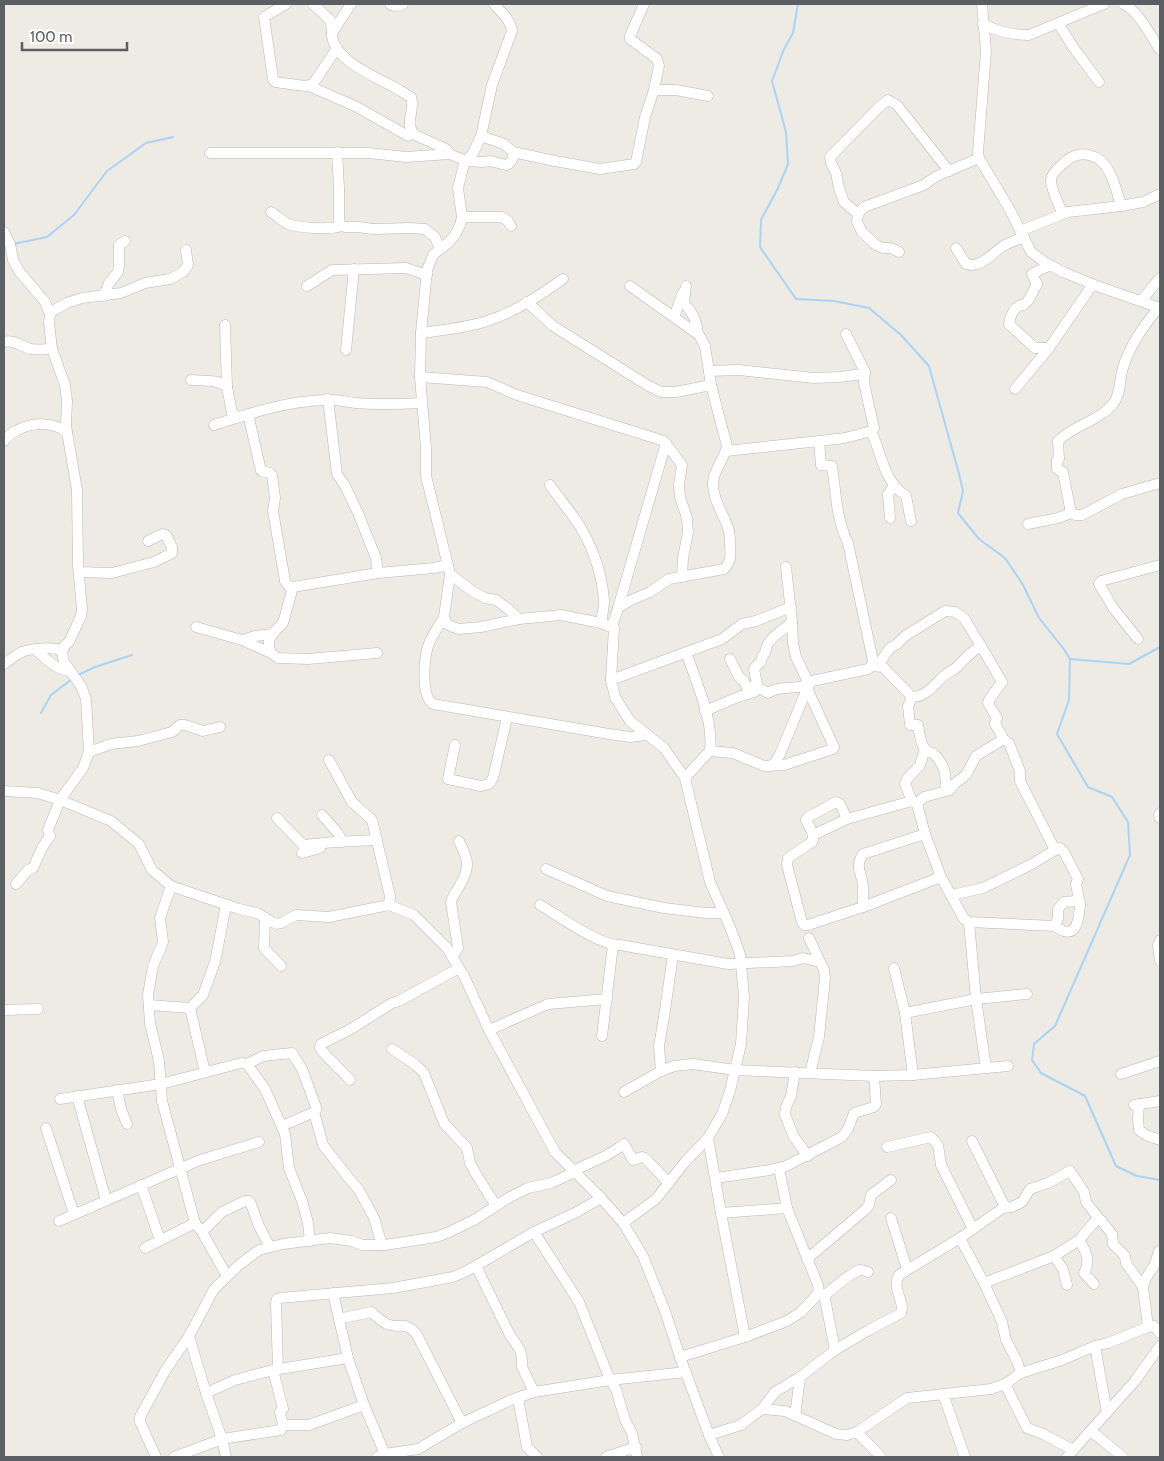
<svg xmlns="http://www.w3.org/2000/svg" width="1164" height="1461" font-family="Cabin,sans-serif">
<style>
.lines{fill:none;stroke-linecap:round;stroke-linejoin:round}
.stream{stroke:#a9d4f7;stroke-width:2}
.minor-casing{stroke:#b6b8bc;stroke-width:11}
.minor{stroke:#fff;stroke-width:10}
</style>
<rect width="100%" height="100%" fill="#edebe3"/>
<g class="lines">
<g class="stream">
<path d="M798,4L793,33L784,49L772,81L786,132L788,164L778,188L761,220L760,247L796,299L834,301L869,308L901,335L929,366L959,474L963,491L958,513L979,539L1005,558L1022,583L1039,618L1063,648L1070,659L1069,700L1057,734L1088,787L1112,797L1128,822L1130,855L1055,1026L1034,1044L1032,1060L1041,1073L1085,1096L1116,1166L1137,1176L1160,1180"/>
<path d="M13,244L47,237L74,215L107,171L146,143L173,137"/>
<path d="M1070,659L1129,664L1160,647"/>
<path d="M78,675L95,667L132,655"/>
<path d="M41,713L51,695L72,679"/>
</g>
<defs>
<g id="minor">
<path d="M286,4L264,17L273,79L275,82L305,86L313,84L337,48"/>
<path d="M313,4L331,21L332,33"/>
<path d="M351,4L332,33C331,59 375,77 394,87C400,90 405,94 411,97C416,111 403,123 415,135L446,149L450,154"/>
<path d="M390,4C393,7 400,6 403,4"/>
<path d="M494,4C501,12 511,20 512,31L492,85L481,136L473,153L464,164L458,188L462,217L460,225L455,235L449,242L433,255L427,270L421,333L420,377L426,448V476L450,574L444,617L447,624L453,627L459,629L481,627L519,619L561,615L601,623L614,628L611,680L615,697L630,721L664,748L685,778L710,882L730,927L740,954L744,997L741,1044L730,1091L722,1114L708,1138L685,1162L656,1199L623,1223"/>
<path d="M982,4L986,51L978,152L979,158L1010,210L1031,252L1046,263L1063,272L1097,286L1160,308"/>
<path d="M1123,4C1137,9 1152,37 1160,50"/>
<path d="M1058,23L1073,47L1099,82"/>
<path d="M983,24C998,32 1013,35 1029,35L1104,4"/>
<path d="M309,86L357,107L408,136L413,133"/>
<path d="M654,90H676L708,96"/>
<path d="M481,136L504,144L513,152L555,161L600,169L634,164L636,162L645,117L654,90L659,66L657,59L630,39V36L644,4"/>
<path d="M337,152L339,188V221L341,226"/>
<path d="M210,153H369L406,157L450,154L466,161L483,162L490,161L506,165L510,163L513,158V152"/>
<path d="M271,212C276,215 282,221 288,224C298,228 331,230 341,226L345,227H358L373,229L410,228L425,229L435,237L440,249"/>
<path d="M858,214L844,202L839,188L836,173L831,163L830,157L879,107L888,100L897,105L949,171"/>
<path d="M1063,214C1059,205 1051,190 1051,180C1051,172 1070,156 1078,155C1085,153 1095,156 1100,160C1112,170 1117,192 1121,206"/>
<path d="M462,217H502L508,221L511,226"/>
<path d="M1020,231L1068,212L1121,206L1143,202L1160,194"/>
<path d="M4,232L10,244L13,260L19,271L45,302L50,314"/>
<path d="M956,248L966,264C981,269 993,252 1005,245C1011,242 1017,240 1024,237"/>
<path d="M899,252L891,248H883L876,245L862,232L857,222L858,214L864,207L924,185L935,177L979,158"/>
<path d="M307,286L332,270L406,268L427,275"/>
<path d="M686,286L684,303C693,312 697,321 698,334"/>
<path d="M104,296L109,283L118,272L119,265V245L125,241"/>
<path d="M1141,301L1160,278"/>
<path d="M527,302L553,326L647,385L661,392H676L711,385"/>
<path d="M674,317L683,292"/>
<path d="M225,325L227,387L232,413L238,417"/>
<path d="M421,333C443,330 466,328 487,321C515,312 539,296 563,279"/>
<path d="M4,342C14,339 21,347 31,349C38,350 45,349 52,349"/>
<path d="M1049,348H1035L1009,324C1010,318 1013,309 1019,306C1026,302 1020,308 1026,303C1031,298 1033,290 1037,284L1032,274L1050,265"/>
<path d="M346,350L354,269"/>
<path d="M709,371L739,370L814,378L839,377L864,374"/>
<path d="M420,377L487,382L517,395L664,441L682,465L679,485L680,497L687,518L688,532L683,558L682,577"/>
<path d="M191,380C203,381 218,379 227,387"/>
<path d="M1015,389L1049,348L1093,284"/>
<path d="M328,399L337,474L344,484L358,513L376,558L378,573"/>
<path d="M248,414L261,471L270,473L272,475L275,498L273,511L285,581L288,586L293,587"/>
<path d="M214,425C251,413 287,401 326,400C336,399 346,402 356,403C378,405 400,404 421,403"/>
<path d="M871,431C882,454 883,481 906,496L911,521"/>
<path d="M4,441C7,438 11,433 16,431C31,422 54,421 67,433"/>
<path d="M819,441L821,465L832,466C836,492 836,519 848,543L873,661L872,666"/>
<path d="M726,451L819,441L845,438L871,431L874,428L864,383L865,372L846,334"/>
<path d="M550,485C560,500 573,514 582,530C594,551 602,576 604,600C604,608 602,616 601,623"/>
<path d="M1071,513L1063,472L1057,469V460L1059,459L1058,441C1072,426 1099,421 1113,404C1121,394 1119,382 1122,371C1129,346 1143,327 1159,307"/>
<path d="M890,518L888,494L894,486"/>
<path d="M1028,524L1058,518L1071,513L1076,515H1082L1122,494L1160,483"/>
<path d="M79,572L112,573L154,562L172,553V547L166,535L162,534L148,541"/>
<path d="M450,574L472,591L485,598L496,600L507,608L519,619"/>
<path d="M618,608L666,443"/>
<path d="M444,617C440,625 434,632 430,641C424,654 420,695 433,704L609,734L630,737L647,735"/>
<path d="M196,627L242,640L271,653L278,658L308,659L377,653"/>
<path d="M612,627L618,608L629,601L650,592L669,579L724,569C731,562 731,556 730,547C730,542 730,536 729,531C725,516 712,499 713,482C714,469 725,458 727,446L711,385L705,346L699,335L630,286"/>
<path d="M1138,639L1114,609L1099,584L1101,581L1160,565"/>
<path d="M242,640L255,636L273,634"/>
<path d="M36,650C46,659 56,670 70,671"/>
<path d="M686,652C696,682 714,720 710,751"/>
<path d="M271,653L269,648V640L275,631L283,623L293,587L378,573L434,568L448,565"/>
<path d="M730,659L739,677L744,681L746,686L763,690L768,693C782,683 799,693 812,681L868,669L872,666L883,667L912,697"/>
<path d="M4,664C10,660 15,655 22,652C33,648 51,647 63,650"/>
<path d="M878,665L890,648L897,644L905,636L945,611L955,612L964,618L981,646C971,651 965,659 957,667C954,670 948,672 944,676C935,684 926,697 912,697L908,706L910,725H918C920,735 920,751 933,753C945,765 947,775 945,791"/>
<path d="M611,680L722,639L742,624L756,621L791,607"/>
<path d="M758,689L754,669L757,665L761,662L762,657C767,653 765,647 769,642C775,634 785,628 792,622"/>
<path d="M705,711L738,697L754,692L758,689"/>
<path d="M1002,738L1009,743L1020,771V781L1055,850"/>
<path d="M455,745L448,779L481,786L489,784L493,778L507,718"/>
<path d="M925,749L920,765L907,779L905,784L912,801L917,804L925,834L941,877L964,919L969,922L1055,926C1076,942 1079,921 1080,904L1076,901L1064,902L1058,909V918L1055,926"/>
<path d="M89,752L111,744L138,741L172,732L180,725H185L203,731L220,727"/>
<path d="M329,760L352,802L372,820L390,896L389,905"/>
<path d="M770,766L775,763L780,754L809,684L796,657L793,643L792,622L786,567"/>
<path d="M685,778L704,757L710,751L733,753L764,766L784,765L833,749L834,747L807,688"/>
<path d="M4,791L38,793L60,800L111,821L139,844L152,870L171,886L239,909L257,913L272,922L277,924L281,923L296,915L329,917L389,905L414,915L447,948L464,976L489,1030L555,1152L601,1198L623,1223L643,1256L665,1311L680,1357L709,1435L719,1457"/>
<path d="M917,804L924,797L950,790L954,784L966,775L976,756L1002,740V736L995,724L997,718L988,703L989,700L1002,682L981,646"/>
<path d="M1160,813L1159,815L1160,818"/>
<path d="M322,815L338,833L342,842"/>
<path d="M277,818L303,845L335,842L377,840"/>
<path d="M847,819L840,804L836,802L808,817L806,820C809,827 816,835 812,842L788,858L787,865L802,922L804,925H808L863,907L941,877"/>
<path d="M813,835L847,819L912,801"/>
<path d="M302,853L320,848"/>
<path d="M546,869L607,896L664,908L706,913H724"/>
<path d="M16,884L28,870L33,868L42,848L50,836L48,830L60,800L83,768L89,752L86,699L81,686L64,662L62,652L65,645L69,642L81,616L82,609L78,565L77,490L66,426L67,401L65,385L52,349L49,323L50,314L56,309L67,303L82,298L121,293L145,283L170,279L183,272L188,265L186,250"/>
<path d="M171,886L160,918L163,942L153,966L148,995L150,1023L159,1061L162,1101L195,1223L202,1232L227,1276"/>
<path d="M952,895L983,888L1032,864L1055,850L1060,848L1064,852L1078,879L1076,884L1080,904"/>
<path d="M540,905C559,916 600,946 620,945L728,964L793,961L803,958L820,962"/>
<path d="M863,907C863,900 863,893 863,886C862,872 854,868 863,854L925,834"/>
<path d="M265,918L264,948L281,966"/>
<path d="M969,922L976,999L986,1068"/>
<path d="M809,938L824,970L825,978L819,1037L810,1073"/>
<path d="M1160,940L1158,945L1160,961"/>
<path d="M452,957L458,948L451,902C453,895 457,891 460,885C471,866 468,859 459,841"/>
<path d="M894,968L905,1013L913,1075"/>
<path d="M149,1005L190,1008"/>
<path d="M4,1010L38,1009"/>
<path d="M905,1013L976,999L1027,994"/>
<path d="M489,1030L548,1004L607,999"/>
<path d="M602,1036L613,945"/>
<path d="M392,1049L416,1065L424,1073L444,1123L467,1148L470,1163L476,1174L496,1206"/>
<path d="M247,1064L265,1089L285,1134L289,1168L302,1201L308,1223L310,1241"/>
<path d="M661,1071L659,1046L664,1017L673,955"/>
<path d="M205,1072L190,1008L203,995L215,962L226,905"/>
<path d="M795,1072L791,1096L786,1107L785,1115L794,1137L808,1156"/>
<path d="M1121,1074L1160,1061"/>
<path d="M350,1080L322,1051L320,1048L321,1044L351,1029L392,1003L399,1001L459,968"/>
<path d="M117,1090L121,1109L127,1124"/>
<path d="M624,1092L661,1071L674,1066L693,1064L735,1070L874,1076L913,1075L1008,1066"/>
<path d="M77,1096L106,1200"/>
<path d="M60,1099L161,1084L241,1063L247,1064L263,1056L292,1053L302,1069L316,1107V1110L314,1112L323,1145L347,1176L359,1190L374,1218L382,1245"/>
<path d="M1139,1104L1138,1119L1139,1130L1146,1135L1160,1140"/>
<path d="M1134,1105L1160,1101"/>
<path d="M282,1126L314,1112"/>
<path d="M46,1128L74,1214"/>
<path d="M887,1147L931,1137L938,1145L941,1165L973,1229"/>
<path d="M779,1168L787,1208L818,1285L819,1295"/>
<path d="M574,1171C585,1164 597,1161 607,1155C613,1152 618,1148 624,1144L633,1160L642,1157L645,1158L669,1183"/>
<path d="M716,1178L770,1170L786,1166L842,1137L848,1129L854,1113L874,1107L876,1104L874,1076"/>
<path d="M141,1185L160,1240"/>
<path d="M721,1213L787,1208"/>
<path d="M891,1218L907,1269"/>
<path d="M1097,1219L1101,1220L1112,1234L1113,1244L1125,1256L1126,1263L1143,1287"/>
<path d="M59,1221L200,1160L259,1142"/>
<path d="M202,1232L222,1212L245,1201H249L251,1204L259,1226L270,1247"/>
<path d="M534,1232L579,1302L610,1380L616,1389L625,1420L632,1433L637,1457"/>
<path d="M960,1238L984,1283L1002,1322L1006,1340L1017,1361L1021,1373"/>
<path d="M1079,1240C1086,1251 1091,1261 1084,1273L1094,1284"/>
<path d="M145,1248L195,1223"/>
<path d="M1054,1256L1063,1269L1067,1285"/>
<path d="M807,1259L866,1209L869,1205L871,1195L891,1180"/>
<path d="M476,1266L510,1335L520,1350L522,1359V1367L534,1392"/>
<path d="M984,1283L1054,1256L1079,1240L1097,1219V1216L1086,1202L1084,1192L1070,1171L1048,1183L1030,1189L1022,1202L1012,1207L1003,1208"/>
<path d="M333,1293L348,1358L364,1405L385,1454"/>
<path d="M819,1295L824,1296L825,1299L835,1350"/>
<path d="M824,1296C831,1290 851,1272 860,1270C863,1270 865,1271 868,1272"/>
<path d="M339,1319L371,1312C376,1316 382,1322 387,1324C401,1330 404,1319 417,1335L462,1423"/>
<path d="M1148,1327L1143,1287L1146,1278L1154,1266L1159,1251"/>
<path d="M189,1336L206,1393L222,1439L226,1457"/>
<path d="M745,1337L787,1321L801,1312L817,1295H819"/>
<path d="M1095,1346L1107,1413"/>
<path d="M680,1357L745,1337L721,1213L708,1138"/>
<path d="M278,1369L276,1303L277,1299L280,1298L393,1288L453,1277L465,1272L534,1232L575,1213L601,1198"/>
<path d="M1005,1384L1027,1428L1043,1434L1073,1450"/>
<path d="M206,1393L235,1380L273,1370L348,1358"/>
<path d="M943,1394L965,1457"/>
<path d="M518,1398L527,1447L537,1457"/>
<path d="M762,1409L785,1411L836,1434L847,1435L857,1432L907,1398L991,1389L1005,1384L1021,1373L1062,1360L1095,1346L1108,1343L1148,1327L1154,1326L1160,1333"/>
<path d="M795,1416L800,1377"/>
<path d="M283,1425H309L364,1405"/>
<path d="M1091,1431L1123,1457"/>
<path d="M857,1432L881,1457"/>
<path d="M709,1435L741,1425L762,1409L775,1392L800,1377L835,1350L867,1331L901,1313C906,1301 891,1291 899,1275L960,1238L1003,1208V1203L972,1141"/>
<path d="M156,1457L140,1422V1417L165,1371L189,1336L214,1289L239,1265L259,1250L283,1244L330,1238L352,1241L362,1245H385L436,1237L447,1233L474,1220L510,1197L528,1188L551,1183L575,1172"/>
<path d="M174,1457L222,1439L281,1430L283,1425L280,1412L283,1409L273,1370"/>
<path d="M377,1457L385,1454L418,1449L462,1423L511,1400L534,1392L610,1380L686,1372"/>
<path d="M606,1457L636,1447"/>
<path d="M1067,1457L1135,1381L1160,1346"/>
</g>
</defs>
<use href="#minor" class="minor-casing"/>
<use href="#minor" class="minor"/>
</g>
<rect width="1164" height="1461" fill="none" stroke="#5b5e62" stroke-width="10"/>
<path d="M22 42v8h105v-8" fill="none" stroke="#5b5e62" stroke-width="2.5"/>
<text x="30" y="42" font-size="15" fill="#5b5e62" stroke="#ffffff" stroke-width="4" paint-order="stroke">100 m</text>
</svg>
